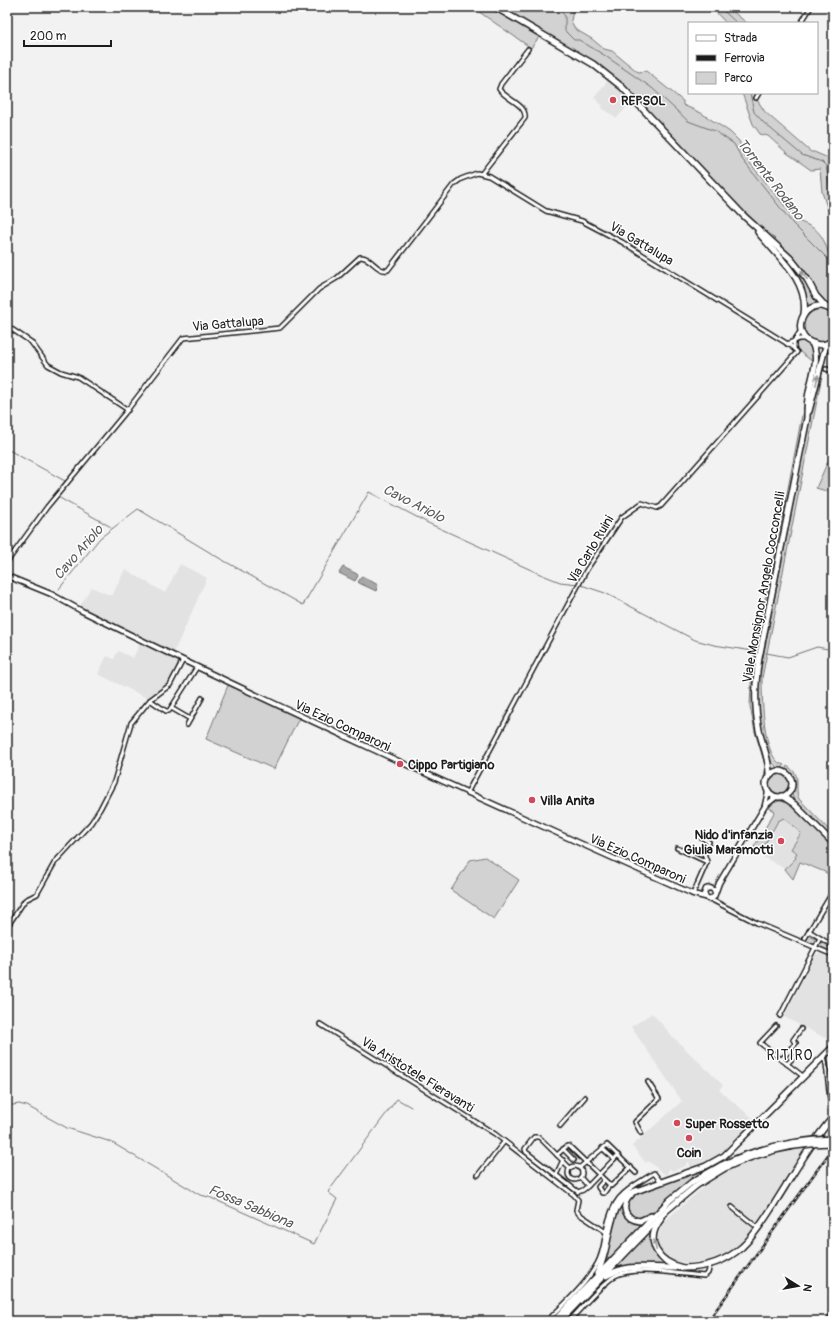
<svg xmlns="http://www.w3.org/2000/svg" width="840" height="1328" font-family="Pangolin,sans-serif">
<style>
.built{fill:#e2e2e2}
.green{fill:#d2d2d2;stroke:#777}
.water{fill:#a8a8a8;stroke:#707070}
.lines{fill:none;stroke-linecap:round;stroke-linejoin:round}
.stream{stroke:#707070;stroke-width:1}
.minor-casing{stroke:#1c1c1c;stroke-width:6}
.tertiary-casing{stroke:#1c1c1c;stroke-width:7}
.primary-casing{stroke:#1c1c1c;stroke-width:8}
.trunk-casing{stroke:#1c1c1c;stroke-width:8}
.minor{stroke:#fff;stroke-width:3}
.tertiary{stroke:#fff;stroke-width:4}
.primary{stroke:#fff;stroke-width:5}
.trunk{stroke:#fff;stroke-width:5}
.rail-casing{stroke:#1c1c1c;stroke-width:2.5}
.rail{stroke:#fff;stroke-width:1;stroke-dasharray:3;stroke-linecap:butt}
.trunk-bridge-casing{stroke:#1c1c1c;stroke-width:8;stroke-linecap:butt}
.trunk-bridge{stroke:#fff;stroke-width:5}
.oneway{fill:#999}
.poi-dot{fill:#d1495b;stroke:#fff;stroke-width:1.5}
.labels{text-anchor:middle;stroke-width:3;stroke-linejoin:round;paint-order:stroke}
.poi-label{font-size:13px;font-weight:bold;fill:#1c1c1c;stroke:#fff;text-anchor:start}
.street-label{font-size:13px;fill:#1c1c1c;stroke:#fff}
.water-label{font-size:14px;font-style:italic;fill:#5b5b5b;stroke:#fff}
.neighbourhood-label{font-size:14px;letter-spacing:1px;fill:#1c1c1c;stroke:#fff}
</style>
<rect width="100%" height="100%" fill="#f2f2f2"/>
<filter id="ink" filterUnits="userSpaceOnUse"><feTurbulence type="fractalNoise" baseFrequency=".025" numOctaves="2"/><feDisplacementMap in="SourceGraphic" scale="8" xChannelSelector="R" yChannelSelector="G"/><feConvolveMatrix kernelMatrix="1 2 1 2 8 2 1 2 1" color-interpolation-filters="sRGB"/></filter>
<g filter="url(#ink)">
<g class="built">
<path d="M607,78L632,101L617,118L601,108L603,106L594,98L606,83Z"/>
<path d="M180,564L207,578L174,652L186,658L175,679L149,699L98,674L107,656L114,659L118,651L133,658L141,641L78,610L91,587L112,596L125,569L165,593Z"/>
<path d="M784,818L801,833L791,848L798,853L797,857L785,869L760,855L763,850L762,849L778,821Z"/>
<path d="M821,953L833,957V1039L831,1041L784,1017L815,955Z"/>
<path d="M652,1013L672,1036L723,1085L719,1090L755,1120L719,1155L690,1167L689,1162L686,1163V1166L672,1171L671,1169L668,1170L667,1176L648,1161L646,1163L632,1146L682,1101L631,1027Z"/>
<path d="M815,1148L767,1223L753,1242L732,1260L717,1267L710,1261L690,1263L676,1262L669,1260L662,1253L657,1242L661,1227L668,1218L707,1184L728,1170L754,1160L777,1152Z"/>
</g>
<g class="green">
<path d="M472,7H489L539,37L531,48Z"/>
<path d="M500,7H570L573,10L571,21L575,29L592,39L604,49L612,51L638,72L646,71L683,101V105L701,113L730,132L739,141L746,158L787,209L796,213L798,221C816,228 822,232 828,252L833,255V308L822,301L805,273L742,211L619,81L590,60Z"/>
<path d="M711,7H727L747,23H726Z"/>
<path d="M742,93H758L756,98L765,112L811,152H814L833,160V226L822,192L820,169L811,170L787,153L768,136L760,134L753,124Z"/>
<path d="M763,235C788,258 801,274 819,303L807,308C807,278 780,256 763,235Z"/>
<path d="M822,308L833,314V336C825,343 816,344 808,337C797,324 807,311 822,308Z"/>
<path d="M799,340C812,340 813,351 813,362L795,348L796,342Z"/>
<path d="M833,342V346L826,355L762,678C762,697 763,746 776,760C778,763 781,764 784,765L782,770C758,762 757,699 759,678L811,412L816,395L825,350Z"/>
<path d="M812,363L814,364L782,534C776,551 775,567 772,585C763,627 749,671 754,715C756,730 771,766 766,777L764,775L766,768L755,732L750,706L752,665L762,611L772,572Z"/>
<path d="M833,450V493L816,488Z"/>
<path d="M229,683L301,714L274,769L206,739Z"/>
<path d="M787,766C804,776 793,786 799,799L833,834V841L795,802L792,795V778L785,770Z"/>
<circle cx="779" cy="784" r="11"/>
<path d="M779,801L786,802L794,807L833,847V878L825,872L800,862L793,879L785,869L796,858L795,856L797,853L791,849L801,833L784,818L778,821L762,849V852L754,847L775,811L769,808L773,803Z"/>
<path d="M485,857L519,880L494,919L451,890L470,860Z"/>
<path d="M809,933L810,936L815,939L816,938L833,950V952L805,940Z"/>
<path d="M706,1169L664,1201L651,1215L641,1219L629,1216L626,1205L632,1196Z"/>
<path d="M625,1199L623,1206L636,1222L642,1224V1226L613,1256L605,1260L615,1214Z"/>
<path d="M649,1232H652L660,1259L672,1267L635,1265L615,1269Z"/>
</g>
<g class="water">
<path d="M343,567L357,574L358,576L355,581L339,573Z"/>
<path d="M362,576L378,585L376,591L359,583L358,582Z"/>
</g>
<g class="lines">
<g class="stream">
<path d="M541,7L560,10L565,16V31L574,40H579L604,55L652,88L688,121L715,131L734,144L742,159L793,224L833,264"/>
<path d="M719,7L737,23"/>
<path d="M750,93L754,112L764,123L802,155L822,162L826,166L833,207"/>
<path d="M7,449L65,481L54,495"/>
<path d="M58,497L111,527"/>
<path d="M59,589L100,538L138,509L219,558L303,605L369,492L428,523L540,574L560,582L578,584L605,593L695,640L714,645L753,651"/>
<path d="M766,653L788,657L817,647L833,650"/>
<path d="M7,1106L19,1104L27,1106L67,1128L111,1142L200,1195L209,1197L314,1244L337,1199L328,1192L397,1099L411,1107"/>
</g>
<defs>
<g id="minor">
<path d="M801,23L811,7"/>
<path d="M756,98L759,93"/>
<path d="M482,173L525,118C527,104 505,99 499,89L501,84L528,49"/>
<path d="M7,326L31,342L48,365L61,372L78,377L128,410"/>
<path d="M787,344L799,339H806"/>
<path d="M794,348V341L800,332"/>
<path d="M826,369L833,371"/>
<path d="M7,562L47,507L125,413L183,338L280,328L319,289L337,278L360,257C371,256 377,273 388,270L454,184L461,179L477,173L489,176L546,211L582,221L622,242L791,346L797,352L661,506L657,508L642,503L622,517L587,569L467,793"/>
<path d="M150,700L166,711H169L197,667"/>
<path d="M171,708L190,719"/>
<path d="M187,725L202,698"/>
<path d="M677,848L707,862"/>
<path d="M693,894L707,862L704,853L709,842L701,837"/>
<path d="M710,899L757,923L833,955"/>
<path d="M7,927L25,900L37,894L55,862L91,823L100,809L114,782L131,723L150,700L170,685L183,660"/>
<path d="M809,931L833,946"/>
<path d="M805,938L832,893"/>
<path d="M780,1016L820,938"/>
<path d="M320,1024L495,1134L574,1195L578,1200L576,1210L579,1214L606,1232"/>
<path d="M776,1026L760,1043L804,1077"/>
<path d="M824,1057L826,1064L831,1108"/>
<path d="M781,1060L796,1043L793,1040L801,1029"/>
<path d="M787,1064L797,1054L791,1048"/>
<path d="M560,1126L585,1097"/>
<path d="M641,1133L635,1122L659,1099L648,1082"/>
<path d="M602,1148L614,1159"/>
<path d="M563,1149L574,1160"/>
<path d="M557,1155L567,1146H569L611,1186L631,1167"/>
<circle cx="575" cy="1173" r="7"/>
<path d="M570,1168L539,1137H534L525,1149L526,1152L578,1192L583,1190L588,1186"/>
<path d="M579,1168L607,1145L636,1173"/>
<path d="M478,1175L504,1142"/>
<path d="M556,1175L563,1160"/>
<path d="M580,1177L588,1186L618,1155"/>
<path d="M604,1180L598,1187L602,1193H604L609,1186"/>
<path d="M732,1207L758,1228"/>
<path d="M547,1321C564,1304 586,1285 597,1264C603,1254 604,1242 606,1231C613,1195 624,1192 654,1173L661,1182"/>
<path d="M569,1321C583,1307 598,1287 615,1276C632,1266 683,1274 704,1276L708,1273L710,1265"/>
<path d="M829,1321L833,1312"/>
</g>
<g id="tertiary">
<path d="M7,576L51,594L80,610C282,710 488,802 693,894L705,897"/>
<path d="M765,805L768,791"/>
<path d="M715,893L714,890L710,888L706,889L704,894L708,899L714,897L719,883L765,806L776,797"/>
</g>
<g id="primary">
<path d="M495,7L593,64L622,87L744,216L791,259L807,279L816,296L826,307"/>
<path d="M758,232C777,256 809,280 804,314"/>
<path d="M833,311C804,291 786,338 816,344C822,346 828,344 833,340"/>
<path d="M809,411L824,352L828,343"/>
<circle cx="779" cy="784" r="13"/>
<path d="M769,776C770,760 762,745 759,730C754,706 755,682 759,658L807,418C807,409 807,401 809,392C812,376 820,358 812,343"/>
<path d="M782,796L794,804L833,843"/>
<path d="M636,1191L706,1166L724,1156L833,1047"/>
<path d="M683,1268C705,1268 726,1261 742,1247C755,1235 764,1220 773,1206C792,1176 810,1144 833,1117"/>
</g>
<g id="trunk">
<path d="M631,1195C620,1205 624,1219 640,1221L651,1216"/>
<path d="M661,1219C643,1242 659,1263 683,1268"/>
<path d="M597,1273C612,1249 605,1199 636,1191"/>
<path d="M606,1276C630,1262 649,1269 675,1268"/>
<path d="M554,1321L670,1200L692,1182L722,1165"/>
<path d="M560,1321L667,1210L697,1185L723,1169"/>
</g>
</defs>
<use href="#minor" class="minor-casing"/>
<use href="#tertiary" class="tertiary-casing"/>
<use href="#primary" class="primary-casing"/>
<use href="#trunk" class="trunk-casing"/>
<use href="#minor" class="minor"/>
<use href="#tertiary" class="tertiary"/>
<use href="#primary" class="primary"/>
<use href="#trunk" class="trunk"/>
<defs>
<path id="rail" d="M708,1321L833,1148"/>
</defs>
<use href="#rail" class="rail-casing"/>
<use href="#rail" class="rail"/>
<defs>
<g id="trunk-bridge">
<path d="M722,1165C757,1148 793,1140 833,1139"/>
<path d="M723,1169C758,1152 794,1143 833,1143"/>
</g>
</defs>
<use href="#trunk-bridge" class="trunk-bridge-casing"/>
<use href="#trunk-bridge" class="trunk-bridge"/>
</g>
<defs><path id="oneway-solid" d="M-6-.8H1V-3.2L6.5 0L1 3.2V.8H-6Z"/></defs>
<g class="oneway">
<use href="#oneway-solid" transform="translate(804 275) rotate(-126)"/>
<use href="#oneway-solid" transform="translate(817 380) rotate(-78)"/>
<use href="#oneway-solid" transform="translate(655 1245) rotate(-103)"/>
</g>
</g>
<g class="poi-dot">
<circle cx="613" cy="100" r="4"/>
<circle cx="400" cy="764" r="4"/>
<circle cx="532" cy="800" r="4"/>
<circle cx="781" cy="841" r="4"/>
<circle cx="677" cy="1123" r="4"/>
<circle cx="689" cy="1138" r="4"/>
</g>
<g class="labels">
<g class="poi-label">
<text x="621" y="105">REPSOL</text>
<text x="408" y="769">Cippo Partigiano</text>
<text x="540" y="805">Villa Anita</text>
<text x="773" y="839" text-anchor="end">Nido d'infanzia<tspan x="773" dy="15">Giulia Maramotti</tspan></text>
<text x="685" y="1128">Super Rossetto</text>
<text x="689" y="1157" text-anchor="middle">Coin</text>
</g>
<g class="street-label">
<text transform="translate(642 243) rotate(31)" y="5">Via Gattalupa</text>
<text transform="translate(228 323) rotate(-5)" y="5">Via Gattalupa</text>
<text transform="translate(590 549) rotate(-59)" y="5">Via Carlo Ruini</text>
<text transform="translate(763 587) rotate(-80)" y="5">Viale Monsignor Angelo Cocconcelli</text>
<text transform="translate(343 725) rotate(25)" y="5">Via Ezio Comparoni</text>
<text transform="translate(638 858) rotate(24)" y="5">Via Ezio Comparoni</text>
<text transform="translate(418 1074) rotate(32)" y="5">Via Aristotele Fieravanti</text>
</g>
<g class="water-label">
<text transform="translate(771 179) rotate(52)" y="5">Torrente Rodano</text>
<text transform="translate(414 503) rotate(27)" y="5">Cavo Ariolo</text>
<text transform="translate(78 552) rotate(-49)" y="5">Cavo Ariolo</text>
<text transform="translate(251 1206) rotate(23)" y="5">Fossa Sabbiona</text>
</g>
<g class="neighbourhood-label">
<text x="790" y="1060">RITIRO</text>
</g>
</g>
<rect width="840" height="1328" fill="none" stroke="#fff" stroke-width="24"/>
<rect x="12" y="12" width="816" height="1304" fill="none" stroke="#1c1c1c" stroke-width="1.5" filter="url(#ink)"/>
<rect x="688" y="22" width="130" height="72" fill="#ffffff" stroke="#a4a4a4"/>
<rect x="696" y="35" width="20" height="6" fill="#ffffff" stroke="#a4a4a4"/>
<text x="724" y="42" font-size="12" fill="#1c1c1c">Strada</text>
<rect x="696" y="55" width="20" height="6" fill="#1c1c1c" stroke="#a4a4a4"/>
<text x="724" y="62" font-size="12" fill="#1c1c1c">Ferrovia</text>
<rect x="696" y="72" width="20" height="12" fill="#d2d2d2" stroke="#a4a4a4"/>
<text x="724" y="82" font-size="12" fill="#1c1c1c">Parco</text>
<g transform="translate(798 1286) rotate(101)" stroke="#ffffff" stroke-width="3" paint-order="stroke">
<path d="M0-3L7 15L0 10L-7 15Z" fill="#1c1c1c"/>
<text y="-6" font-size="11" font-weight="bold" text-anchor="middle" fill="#1c1c1c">N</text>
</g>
<path d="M24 40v6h87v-6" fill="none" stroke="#1c1c1c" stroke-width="2"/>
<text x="30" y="40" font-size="12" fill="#1c1c1c" stroke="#ffffff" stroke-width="3" paint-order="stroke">200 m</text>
</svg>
